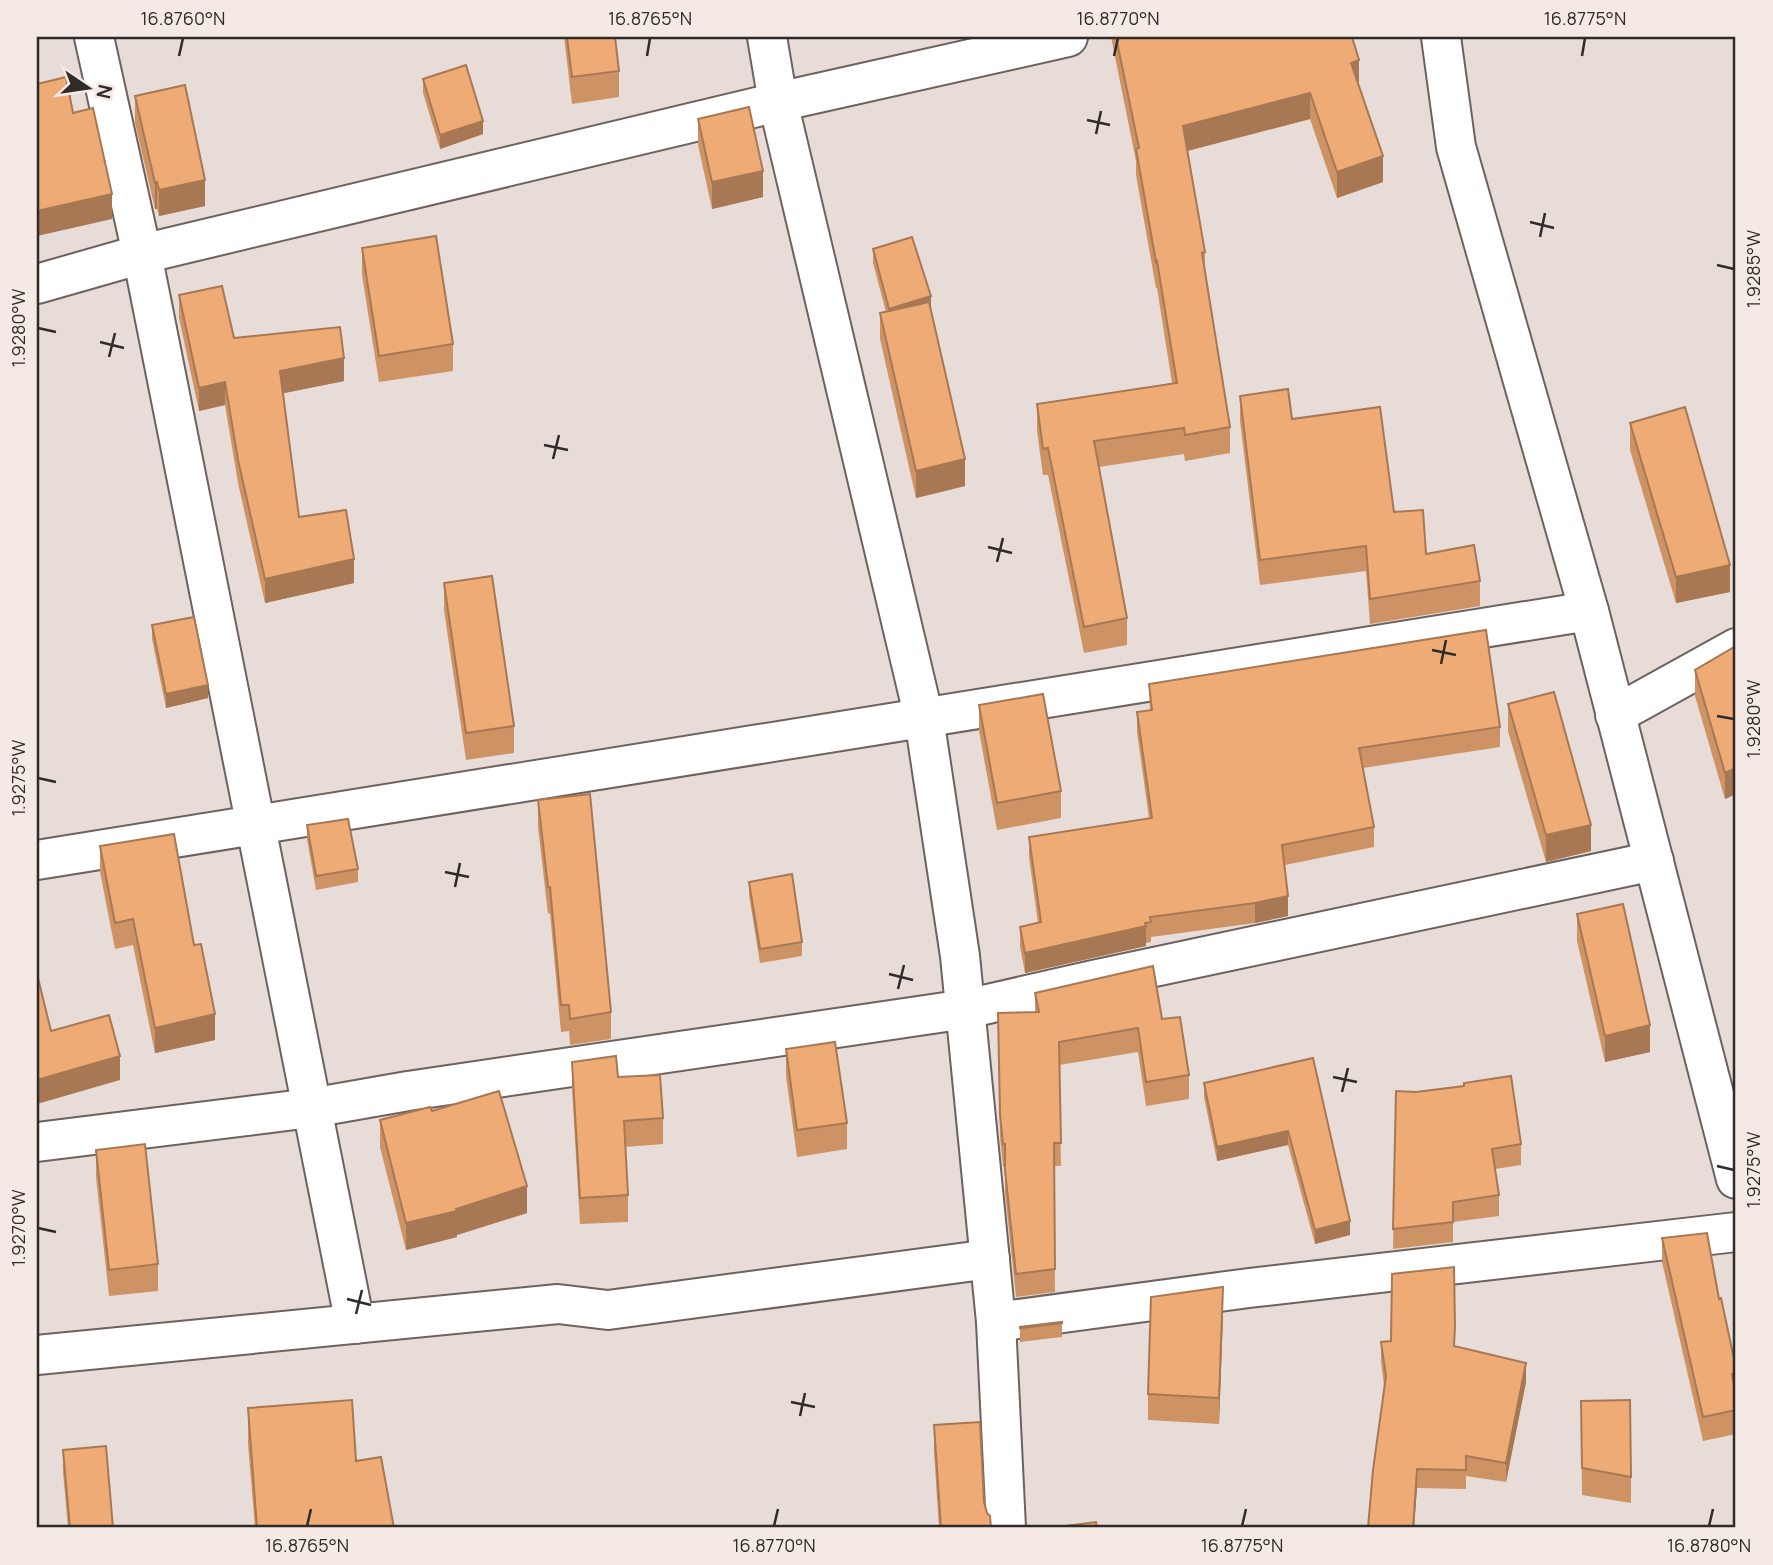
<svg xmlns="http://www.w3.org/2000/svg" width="1773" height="1565" font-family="Manrope,sans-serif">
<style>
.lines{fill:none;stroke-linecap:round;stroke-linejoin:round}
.minor-casing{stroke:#6c625e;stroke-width:42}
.minor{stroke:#fff;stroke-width:38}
.wall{fill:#ce9365}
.shaded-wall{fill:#a77853}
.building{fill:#efab76;stroke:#a77853;stroke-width:2}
.ticks{fill:none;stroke:#2f2b29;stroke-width:2.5}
.neatline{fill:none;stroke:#2f2b29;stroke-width:2.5}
.ticks-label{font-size:18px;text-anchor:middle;fill:#2f2b29}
</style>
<rect width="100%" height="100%" fill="#e8dcd8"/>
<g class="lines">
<defs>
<g id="minor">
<path d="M94,37L142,254L355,1324"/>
<path d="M767,37L778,102L924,718L960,956L996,1322L1006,1528"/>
<path d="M1441,37L1456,147L1589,611L1736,1179"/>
<path d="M37,284L142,254L778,102L1068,37"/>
<path d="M1615,715L1736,648"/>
<path d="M37,860L1589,611"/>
<path d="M37,1142L311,1108L408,1091L966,1009L1093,980L1654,861"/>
<path d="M996,1322L1249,1288L1736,1232"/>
<path d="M37,1355L558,1304L608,1310L990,1259"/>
</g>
</defs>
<use href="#minor" class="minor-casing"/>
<use href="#minor" class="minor"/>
</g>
<g class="wall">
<path d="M564,37H615L619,71V97L572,104Z"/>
<path d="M1111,37H1352L1359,86L1383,182L1337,198L1310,119L1187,151L1205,252V270L1230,427V453L1185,461L1184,454L1099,467L1127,618V645L1084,653L1048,475H1043L1037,431V404L1172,383L1157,288H1156L1136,175V161Z"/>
<path d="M423,79L483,134L440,149L423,93Z"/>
<path d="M135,96L205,206L159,216L157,209H155L135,123Z"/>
<path d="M698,119L763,197L712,209L698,145Z"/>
<path d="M362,248L453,344V371L379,382L362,275Z"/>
<path d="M873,249L931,310L965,486L916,498L880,339V313L886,312L873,263Z"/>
<path d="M179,295L234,338L344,381L283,393L299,517L354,583L265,603L238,483L225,405L199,411L179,318Z"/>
<path d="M1240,396L1394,512L1426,554L1480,581V606L1370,624L1366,571L1260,585L1240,421Z"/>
<path d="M1630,423L1730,592L1676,603L1630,450Z"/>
<path d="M444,583L514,726V753L466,760L444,610Z"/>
<path d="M152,625L208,698L166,708L152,639Z"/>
<path d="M1736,646V794L1725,799L1695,696V670Z"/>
<path d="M1149,684L1500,727V747L1363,768L1374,827V847L1285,865L1288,916L1255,923L1151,937V942L1146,943V946L1025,973L1020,947V927L1038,923L1029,857V837L1149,818L1137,732V712L1150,710Z"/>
<path d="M1508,704L1591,851L1546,862L1508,731Z"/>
<path d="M979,705L1061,791V818L997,830L979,731Z"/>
<path d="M538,800L611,1012V1039L570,1045L569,1031L561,1032L550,913L548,914L538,827Z"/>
<path d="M1736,804V840L1734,831V805Z"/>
<path d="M307,825L358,869V882L316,890L307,839Z"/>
<path d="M100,846L194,945L215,1040L155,1053L133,945L115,949L100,872Z"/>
<path d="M749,882L802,942V956L760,963L749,895Z"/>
<path d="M1577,914L1650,1052L1605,1062L1577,941Z"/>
<path d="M1035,993L1162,1019L1189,1075V1099L1146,1106L1138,1052L1059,1065L1061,1166H1054L1055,1292L1016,1297L1005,1193V1167H1003L1000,1137L998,1036L1035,1012Z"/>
<path d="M786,1049L847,1123V1149L797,1157L786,1076Z"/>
<path d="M1313,1058L1350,1235L1315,1244L1288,1145L1217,1161L1204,1097V1083Z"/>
<path d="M572,1062L618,1077L663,1118V1144L625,1147L628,1195V1222L580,1224L572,1089Z"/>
<path d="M1396,1091L1521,1144V1165L1495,1169L1499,1195V1216L1453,1222V1242L1393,1249Z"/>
<path d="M432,1111L527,1213L457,1235V1237L406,1250L380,1147V1120Z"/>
<path d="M96,1150L158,1264V1291L109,1296L96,1177Z"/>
<path d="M1662,1238L1719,1299L1736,1368V1434L1703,1441L1662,1262Z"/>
<path d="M1223,1313L1219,1424L1148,1420V1394Z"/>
<path d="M1062,1322V1337L1020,1342V1327Z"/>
<path d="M1381,1342L1455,1347L1526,1382L1506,1482L1466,1476V1489L1417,1488L1414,1528H1368L1384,1386L1381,1361Z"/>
<path d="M1581,1401L1631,1477V1503L1582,1495Z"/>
<path d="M248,1408L356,1461L394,1528H255L248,1444Z"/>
<path d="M934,1425L984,1502L991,1528H939L934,1452Z"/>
<path d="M63,1450L113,1528H68L63,1472Z"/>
</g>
<g class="shaded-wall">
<path d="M1359,60V86L1351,63Z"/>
<path d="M1310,93V119L1183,152V126Z"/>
<path d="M483,121V134L440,149V135Z"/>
<path d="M1383,156V182L1337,198V172Z"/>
<path d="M763,171V197L712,209V182Z"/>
<path d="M205,180V206L159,216V190Z"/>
<path d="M157,182V209H155V183Z"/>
<path d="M112,194V219L37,236V211Z"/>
<path d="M931,296V310L889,323V309Z"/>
<path d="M344,358V381L280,394V371Z"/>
<path d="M225,382V405L199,411V388Z"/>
<path d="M965,459V486L916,498V471Z"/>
<path d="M354,559V583L265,603V579Z"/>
<path d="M1730,565V592L1676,603V577Z"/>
<path d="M208,685V698L166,708V694Z"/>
<path d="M1736,768V794L1725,799V773Z"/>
<path d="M1591,825V851L1546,862V835Z"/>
<path d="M1288,896V916L1255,923V903Z"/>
<path d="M1146,926V946L1025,973V953Z"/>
<path d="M215,1014V1040L155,1053V1028Z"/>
<path d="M1650,1025V1052L1605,1062V1036Z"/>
<path d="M120,1056V1080L37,1104V1080Z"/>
<path d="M1288,1131V1145L1217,1161V1147Z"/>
<path d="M527,1186V1213L457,1235V1237L406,1250V1223Z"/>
<path d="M1350,1221V1235L1315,1244V1230Z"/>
<path d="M1223,1287V1313L1219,1424V1398Z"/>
<path d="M1526,1363V1382L1506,1482V1463Z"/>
<path d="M1736,1373V1397L1732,1374Z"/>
<path d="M1417,1469V1488L1414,1528H1413Z"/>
</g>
<g class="building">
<path d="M567,37H615L619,71L572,77Z"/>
<path d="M1116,37H1352L1359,60L1351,63L1383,156L1337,172L1310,93L1183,126L1205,252L1202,253L1230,427L1185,435L1184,428L1094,441L1127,618L1084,627L1048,448L1043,449L1037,404L1177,383L1157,261L1156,262L1136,149L1139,148Z"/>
<path d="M466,65L483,121L440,135L423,79Z"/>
<path d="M66,77L73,113L93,108L112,194L37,211V84Z"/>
<path d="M185,85L205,180L159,190L157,182L155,183L135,96Z"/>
<path d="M749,107L763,171L712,182L698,119Z"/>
<path d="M436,236L453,344L379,356L362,248Z"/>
<path d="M912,237L931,296L889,309L873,249Z"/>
<path d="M222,286L234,338L340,327L344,358L280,371L299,517L346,510L354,559L265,579L238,460L225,382L199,388L179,295Z"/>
<path d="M929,302L965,459L916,471L880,313Z"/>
<path d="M1288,389L1292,419L1380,407L1394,512L1423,510L1426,554L1474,545L1480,581L1370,599L1366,546L1260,560L1240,396Z"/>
<path d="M1685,407L1730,565L1676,577L1630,423Z"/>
<path d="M492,576L514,726L466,733L444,583Z"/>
<path d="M194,617L208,685L166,694L152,625Z"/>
<path d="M1486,630L1500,727L1359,748L1374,827L1282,845L1288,896L1255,903L1150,917L1151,922L1145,923L1146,926L1025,953L1020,927L1041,922L1029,837L1152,818L1137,712L1152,710L1149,684Z"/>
<path d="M1736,646V768L1725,773L1695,670Z"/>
<path d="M1554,692L1591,825L1546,835L1508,704Z"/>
<path d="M1043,694L1061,791L997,803L979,705Z"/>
<path d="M590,794L611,1012L570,1019L569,1005H561L550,887H548L538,800Z"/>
<path d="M348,819L358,869L316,876L307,825Z"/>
<path d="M174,834L194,945L201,944L215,1014L155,1028L133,919L115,923L100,846Z"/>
<path d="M792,874L802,942L760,949L749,882Z"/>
<path d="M1623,904L1650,1025L1605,1036L1577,914Z"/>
<path d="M1153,966L1162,1019L1180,1017L1189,1075L1146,1082L1138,1028L1059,1042L1061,1143H1054L1055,1269L1016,1274L1005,1170V1144H1003L1000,1114L998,1013L1039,1012L1035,993Z"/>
<path d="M37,974L51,1031L109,1015L120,1056L37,1080Z"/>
<path d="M835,1042L847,1123L797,1130L786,1049Z"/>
<path d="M616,1056L618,1077L660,1075L663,1118L624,1121L628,1195L580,1198L572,1062Z"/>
<path d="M1313,1058L1350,1221L1315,1230L1288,1131L1217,1147L1204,1083Z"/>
<path d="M1511,1076L1521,1144L1492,1149L1499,1195L1453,1202V1222L1393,1229L1396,1091L1416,1092L1464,1086V1083Z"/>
<path d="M499,1091L527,1186L456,1209L457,1211L406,1223L380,1120L430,1107L432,1111Z"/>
<path d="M145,1144L158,1264L109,1270L96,1150Z"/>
<path d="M1707,1233L1719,1299L1721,1298L1736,1368V1373L1732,1374L1736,1397V1410L1703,1417L1662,1238Z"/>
<path d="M1454,1267L1455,1326L1454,1346L1526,1363L1506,1463L1466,1456V1470L1417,1469L1413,1528H1368L1373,1470L1386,1376L1381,1342L1391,1341L1392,1274Z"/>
<path d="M1223,1287L1219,1398L1148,1394L1151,1297Z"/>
<path d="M1062,1322V1323L1020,1328V1327Z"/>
<path d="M352,1400L356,1461L381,1457L394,1528H257L248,1408Z"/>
<path d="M1630,1400L1631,1477L1582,1468L1581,1401Z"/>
<path d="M980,1422L984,1502L987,1513L990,1516L991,1528H941L934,1425Z"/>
<path d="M106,1446L113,1528H70L63,1450Z"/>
<path d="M1096,1522L1097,1528H1050Z"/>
</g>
<path class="ticks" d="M179,56L183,38M647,56L650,38M1114,56L1118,38M1582,56L1585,38M1087,120L1110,125M1096,134L1101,111M1530,222L1554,228M1540,237L1545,213M1717,265L1734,269M38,328L56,332M100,342L124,348M109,357L115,333M544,445L568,450M553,459L559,435M988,547L1012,553M997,562L1003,538M1432,650L1456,655M1441,664L1446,640M1717,716L1734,719M38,778L56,782M445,872L469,877M455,887L460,863M889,974L913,980M898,989L904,965M1333,1077L1357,1082M1342,1092L1348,1068M1717,1166L1734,1170M38,1228L56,1232M347,1299L371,1305M356,1314L362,1290M791,1402L815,1407M800,1416L805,1393M307,1526L311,1509M774,1526L778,1509M1242,1526L1246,1509M1709,1526L1713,1509"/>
<rect width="1773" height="1565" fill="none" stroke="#f5e9e5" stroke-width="77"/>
<g transform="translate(88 88) rotate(103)" stroke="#f5e9e5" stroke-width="5" paint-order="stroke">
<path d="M0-5L12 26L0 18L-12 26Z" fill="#2f2b29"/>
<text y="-10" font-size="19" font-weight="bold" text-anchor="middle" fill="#2f2b29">N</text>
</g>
<rect x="38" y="38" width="1696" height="1488" class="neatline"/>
<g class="ticks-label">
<text x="183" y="25">16.8760°N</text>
<text x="650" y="25">16.8765°N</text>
<text x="1118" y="25">16.8770°N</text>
<text x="1585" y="25">16.8775°N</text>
<text transform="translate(1754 269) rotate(-90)" y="6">1.9285°W</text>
<text transform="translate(19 328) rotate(-90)" y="6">1.9280°W</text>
<text transform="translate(1754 719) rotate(-90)" y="6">1.9280°W</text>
<text transform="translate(19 778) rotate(-90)" y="6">1.9275°W</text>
<text transform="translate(1754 1170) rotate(-90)" y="6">1.9275°W</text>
<text transform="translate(19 1228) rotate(-90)" y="6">1.9270°W</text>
<text x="307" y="1552">16.8765°N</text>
<text x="774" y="1552">16.8770°N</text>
<text x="1242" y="1552">16.8775°N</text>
<text x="1709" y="1552">16.8780°N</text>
</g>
</svg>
